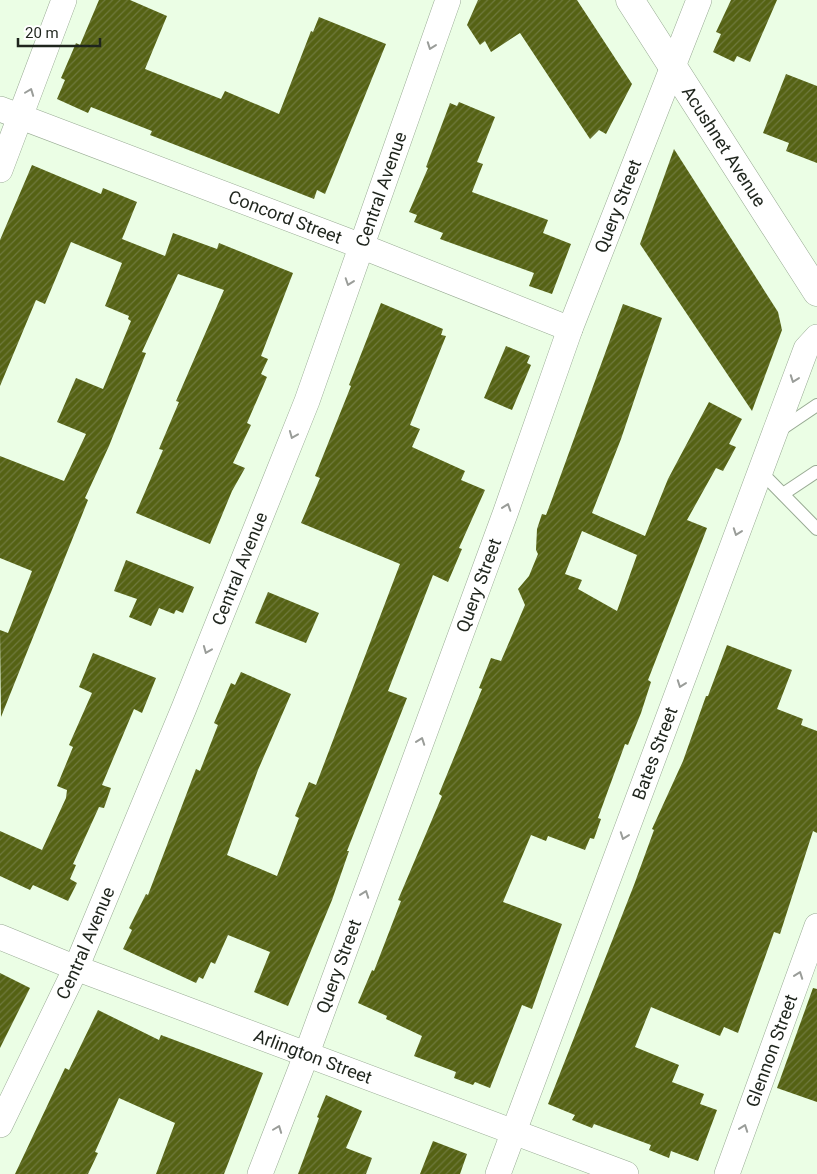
<svg xmlns="http://www.w3.org/2000/svg" width="817" height="1174" font-family="Roboto,sans-serif">
<style>
.building{fill:url(#building-hatch);fill-rule:evenodd}
.lines{fill:none;stroke-linecap:round;stroke-linejoin:round}
.service-casing{stroke:#99ab94;stroke-width:14}
.minor-casing{stroke:#99ab94;stroke-width:26}
.secondary-casing{stroke:#99ab94;stroke-width:29}
.service{stroke:#fff;stroke-width:12}
.minor{stroke:#fff;stroke-width:25}
.secondary{stroke:#fff;stroke-width:28}
.oneway{stroke:#9a9d99}
.labels{text-anchor:middle;stroke-width:5;stroke-linejoin:round;paint-order:stroke}
.street-label{font-size:18px;fill:#1f251d;stroke:#fff}
</style>
<defs>
<pattern id="building-hatch" width="6" height="6" patternUnits="userSpaceOnUse" patternTransform="scale(1.25)"><rect width="6" height="6" fill="#556214"/><path d="M-1 1l2-2M0 6l6-6M5 7l2-2" fill="none" stroke="#6f793e"/></pattern>
</defs>
<rect width="100%" height="100%" fill="#ebfee5"/>
<g class="building">
<path d="M99,0H130L167,16L145,69L221,99L225,91L279,114L311,31L313,32L319,17L386,44L325,194L317,190L314,199L150,135L152,131L91,107L88,113L57,99L65,80L61,78L76,43L80,45Z"/>
<path d="M478,0H577L632,84L606,134L599,130L590,139L520,33L491,52L485,41L480,45L467,25Z"/>
<path d="M731,0H777L750,62L737,56L734,62L713,52L721,34L716,32Z"/>
<path d="M786,74L817,86V163L786,151L789,143L763,133Z"/>
<path d="M459,102L495,117L477,162L483,164L472,192L548,220L543,233L571,244L552,294L529,286L534,273L440,239L443,233L414,222L417,215L409,212L428,168L426,167L450,103L457,106Z"/>
<path d="M674,149L778,312L782,330L752,411L640,244Z"/>
<path d="M32,165L101,194L103,188L137,202L122,239L165,256L173,233L217,249L219,243L293,273L261,356L268,359L261,374L267,377L247,423L251,425L233,463L245,468L232,491L210,544L136,513L163,450L159,449L179,402L176,401L224,290L178,274L142,352L146,353L109,446L85,498L88,500L1,717L0,630L8,633L32,571L0,558V456L64,481L86,434L57,422L76,378L103,389L131,321L128,319L129,316L105,306L122,263L71,242L45,304L36,300L0,386V240Z"/>
<path d="M381,303L443,329L441,335L446,336L410,425L420,429L412,447L465,471L461,480L485,490L459,548L462,549L448,582L433,575L388,691L407,698L347,851H349L332,900L288,1006L254,992L270,952L228,935L215,964L211,962L203,979L199,977L196,983L123,949L132,930L129,928L146,894L148,895L196,769L200,771L218,725L214,723L231,683L235,685L241,672L291,694L258,770L227,855L277,876L299,818L295,816L309,782L316,785L400,564L301,523L320,478L315,476L351,386L349,385Z"/>
<path d="M623,304L662,318L621,439L592,513L645,536L668,479L709,402L742,419L729,444L736,447L723,471L716,468L687,520L707,528L648,680L651,682L641,713L628,745L625,744L598,818L601,819L594,839L590,838L585,850L548,836L546,841L531,835L503,902L562,924L532,1009L522,1005L490,1088L475,1082L473,1085L454,1078L456,1072L414,1056L422,1036L386,1019L387,1016L358,1003L372,970L374,971L401,901L398,900L442,796L439,794L482,689L479,688L491,658L501,661L525,605L518,589L529,576L538,554L536,550L537,529L542,514L546,515L551,502ZM582,531L637,555L617,611L578,589L582,580L565,574Z"/>
<path d="M506,346L530,356L527,363L531,365L512,410L484,398Z"/>
<path d="M126,560L194,587L183,613L176,610L174,614L159,608L151,626L129,617L137,599L114,591Z"/>
<path d="M268,592L319,613L306,643L255,623Z"/>
<path d="M727,645L792,670L777,709L803,719L801,725L817,731V833L813,831L780,934L774,932L738,1033L724,1027L720,1036L651,1007L635,1047L679,1065L672,1082L704,1094L700,1104L717,1110L698,1161L671,1151L669,1158L649,1150L651,1145L594,1124L592,1128L572,1120L575,1115L548,1104L634,885L654,830L652,829L683,761L706,696H708Z"/>
<path d="M93,653L156,678L142,713L134,709L102,785L111,788L104,808L99,807L73,864L76,865L70,879L77,883L68,901L33,885L30,890L0,876V831L42,850L66,798L67,790L57,786L73,747L69,745L92,693L79,687Z"/>
<path d="M0,973L30,988L0,1048Z"/>
<path d="M813,988L817,989V1102L777,1088Z"/>
<path d="M98,1010L159,1040L161,1035L263,1073L224,1174H156L175,1123L119,1098L95,1152L98,1153L88,1174H15L65,1068L69,1070Z"/>
<path d="M326,1095L362,1111L346,1148L372,1158L366,1174H298L319,1118L317,1117Z"/>
<path d="M433,1141L467,1154L460,1174H420Z"/>
</g>
<g class="lines">
<defs>
<g id="service">
<path d="M780,430L817,405"/>
<path d="M760,471L817,529"/>
<path d="M783,494L816,472"/>
</g>
<g id="minor">
<path id="s1" d="M0,109L361,246L570,329"/>
<path d="M0,170L64,0"/>
<path id="s2" d="M0,937L76,968L626,1174"/>
<path id="s3" d="M0,1125L76,968L184,708L307,401L448,0"/>
<path id="s4" d="M260,1174L307,1053L505,514L570,329L699,0"/>
<path id="s5" d="M498,1174L806,349L817,337"/>
<path id="s6" d="M727,1174L817,926"/>
</g>
<g id="secondary">
<path id="s7" d="M630,0L817,292"/>
</g>
</defs>
<use href="#service" class="service-casing"/>
<use href="#minor" class="minor-casing"/>
<use href="#secondary" class="secondary-casing"/>
<use href="#service" class="service"/>
<use href="#minor" class="minor"/>
<use href="#secondary" class="secondary"/>
</g>
<defs><path id="oneway-chevron" d="M-2-3.5L2.5 0L-2 3.5" fill="none" stroke-width="1.6" stroke-linecap="round" stroke-linejoin="round" transform="scale(1.25)"/></defs>
<g class="oneway">
<use href="#oneway-chevron" transform="translate(431 46) rotate(110)"/>
<use href="#oneway-chevron" transform="translate(30 92) rotate(-69)"/>
<use href="#oneway-chevron" transform="translate(349 282) rotate(109)"/>
<use href="#oneway-chevron" transform="translate(794 379) rotate(110)"/>
<use href="#oneway-chevron" transform="translate(293 435) rotate(112)"/>
<use href="#oneway-chevron" transform="translate(507 507) rotate(-71)"/>
<use href="#oneway-chevron" transform="translate(737 532) rotate(110)"/>
<use href="#oneway-chevron" transform="translate(207 650) rotate(112)"/>
<use href="#oneway-chevron" transform="translate(681 684) rotate(110)"/>
<use href="#oneway-chevron" transform="translate(421 741) rotate(-70)"/>
<use href="#oneway-chevron" transform="translate(624 836) rotate(110)"/>
<use href="#oneway-chevron" transform="translate(365 894) rotate(-70)"/>
<use href="#oneway-chevron" transform="translate(799 975) rotate(-70)"/>
<use href="#oneway-chevron" transform="translate(744 1128) rotate(-70)"/>
<use href="#oneway-chevron" transform="translate(278 1129) rotate(-69)"/>
</g>
<g class="labels">
<g class="street-label">
<text dy="6" stroke="none"><textPath href="#s7" startOffset="174">Acushnet Avenue</textPath></text>
<text dy="6" stroke="none"><textPath href="#s3" startOffset="1011">Central Avenue</textPath></text>
<text dy="6" stroke="none"><textPath href="#s4" startOffset="1032">Query Street</textPath></text>
<text dy="6" stroke="none"><textPath href="#s1" startOffset="305">Concord Street</textPath></text>
<text dy="6" stroke="none"><textPath href="#s3" startOffset="606">Central Avenue</textPath></text>
<text dy="6" stroke="none"><textPath href="#s4" startOffset="628">Query Street</textPath></text>
<text dy="6" stroke="none"><textPath href="#s5" startOffset="449">Bates Street</textPath></text>
<text dy="6" stroke="none"><textPath href="#s3" startOffset="201">Central Avenue</textPath></text>
<text dy="6" stroke="none"><textPath href="#s4" startOffset="222">Query Street</textPath></text>
<text dy="6" stroke="none"><textPath href="#s6" startOffset="131">Glennon Street</textPath></text>
<text dy="6" stroke="none"><textPath href="#s2" startOffset="335">Arlington Street</textPath></text>
</g>
</g>
<path d="M18 38v8h82v-8" fill="none" stroke="#1f251d" stroke-width="2.5"/>
<text x="25" y="38" font-size="15" fill="#1f251d" stroke="#ffffff" stroke-width="4" paint-order="stroke">20 m</text>
</svg>
